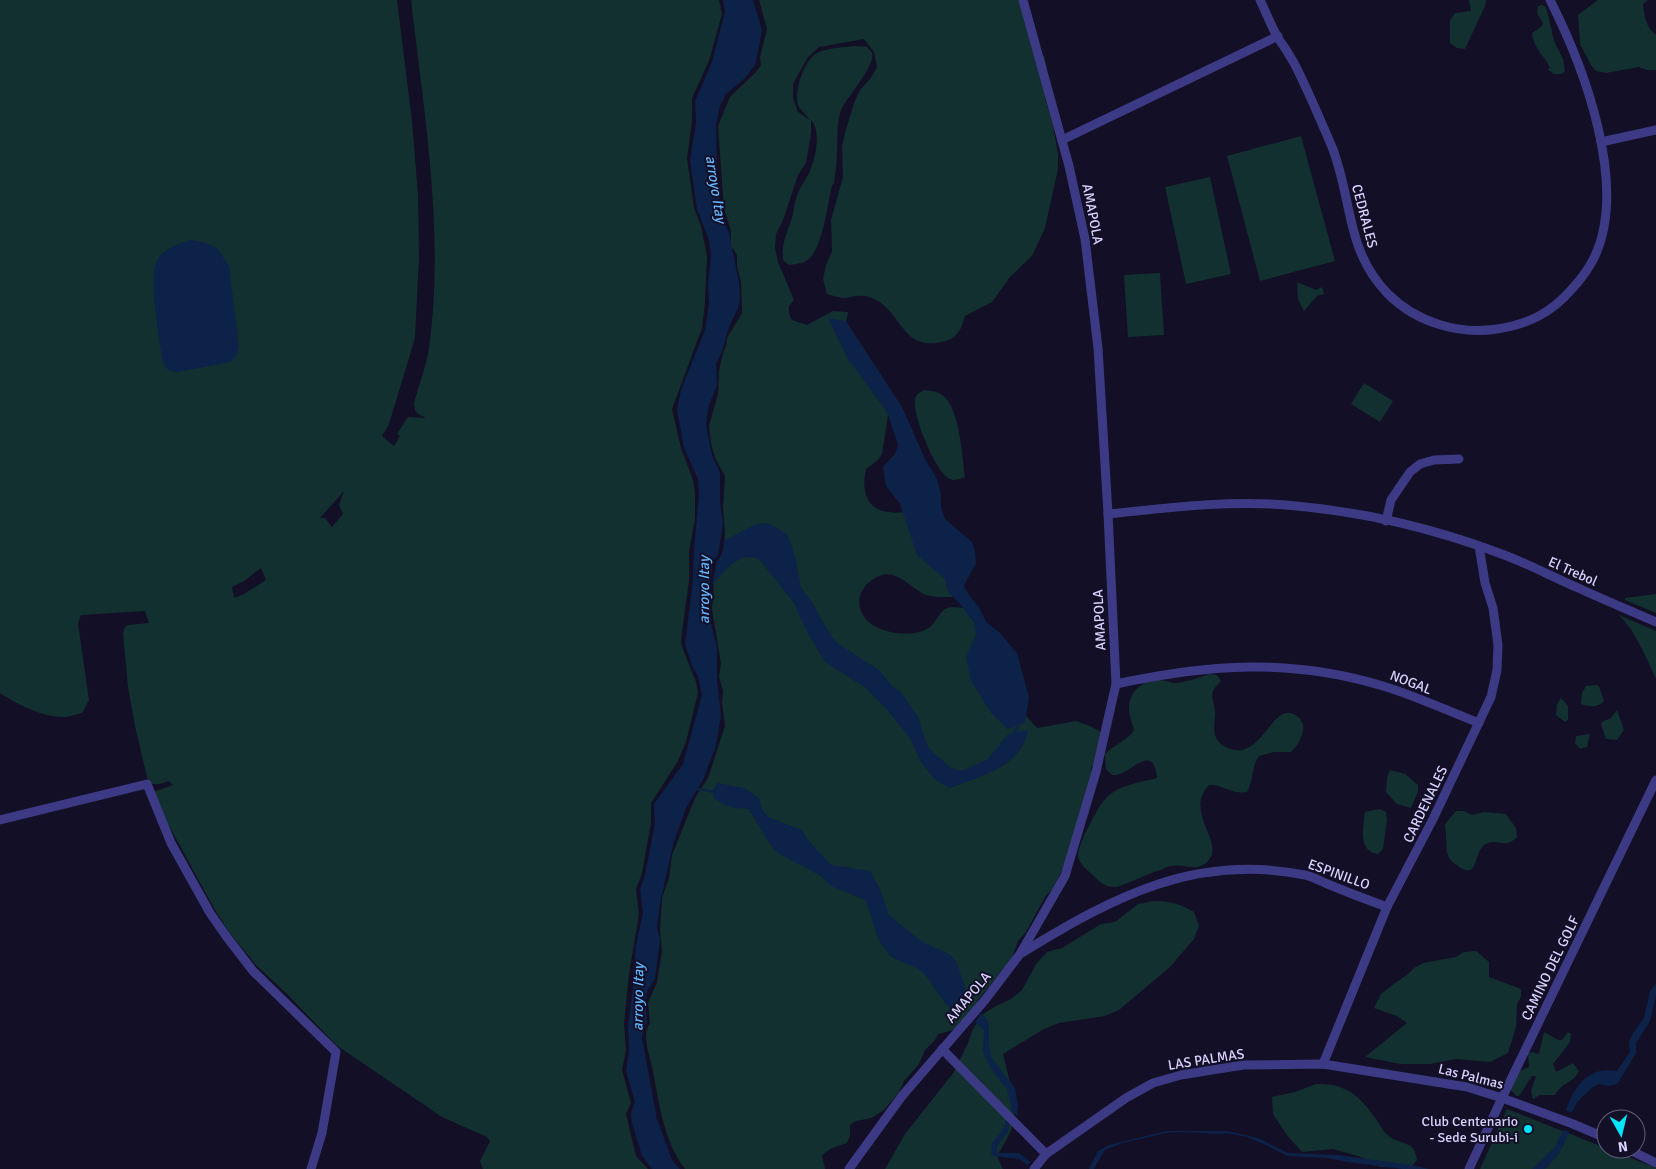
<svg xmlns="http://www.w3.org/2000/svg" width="1656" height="1169" font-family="Signika,sans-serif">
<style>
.green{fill:#12302f;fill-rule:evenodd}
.water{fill:#0c2248}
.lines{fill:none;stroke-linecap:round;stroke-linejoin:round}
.stream{stroke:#0c2248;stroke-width:2.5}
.minor{stroke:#3d3a85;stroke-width:9}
.poi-dot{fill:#00e5ff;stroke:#130f26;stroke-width:2}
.labels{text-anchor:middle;stroke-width:4;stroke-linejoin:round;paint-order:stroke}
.street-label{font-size:14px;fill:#d9d4ff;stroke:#130f26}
.poi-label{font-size:14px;fill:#d9d4ff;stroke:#130f26;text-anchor:end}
.water-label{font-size:15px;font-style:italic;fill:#62b6ff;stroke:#130f26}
</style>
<rect width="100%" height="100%" fill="#130f26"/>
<g class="green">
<path d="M0,0H397L412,121L418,195L419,257L415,338L389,424L382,436L394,446L400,436L397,434L408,417L426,418C418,414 414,413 414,403C419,385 426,366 429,348C445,233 424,114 411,0H719L722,14L709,61L692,98V121L687,158L694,208L701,226L707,256L705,303L702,328L672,409L681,448L693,480L695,493V519L689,551V580L681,640L682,647L696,682L698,693L686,742L678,761L651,803V823L642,873L636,889L639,914L629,974L624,1023L626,1050L622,1070L631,1103L626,1114L636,1156L648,1169H483L480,1161L490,1141L487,1137L442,1117L336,1045L288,995L256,965L229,932L215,910L155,800L154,793L156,791L173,785L169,781C160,784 151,788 147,777L135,726L128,687L123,633L125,627L128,625L149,623L145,611L81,615L78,623L89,700L82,713C77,714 72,716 66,717C44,718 18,705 0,693ZM344,491L339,505L343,514L332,527L325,518H320ZM261,568L266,580L244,594L234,598L232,587L244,581Z"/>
<path d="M759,0H1024L1032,47L1044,56L1047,69L1043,84L1045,98L1053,125L1058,155V169L1045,228L1032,256L1010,277L992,302L965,316C961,331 957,339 941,342C901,351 902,310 872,298C859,293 853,298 842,298C837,297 831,295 827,294L823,279L826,265L832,251L831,220L843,177L842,147L845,133L854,103L860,90L870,79L877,67L874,52L864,39L819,47L808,57L793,84V98L798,112L810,120C807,115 800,110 798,105C794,91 804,60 817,53C826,48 857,45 867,47C868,48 871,51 872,53C876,65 847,97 841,110C836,124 838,139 837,153C837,163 835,174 834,184L832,185C828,203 823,243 811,257C806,263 797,264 789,265L783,260C781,245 787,232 792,218C794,211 794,203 797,196C800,186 808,178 811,168C816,156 821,130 811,120V134L806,163L798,175L783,220L776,234L775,248L778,262L794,300L789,306V314L792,320L807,325L833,311L848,312L845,330L889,409L882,454L878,460L866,469C859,502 874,516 906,512L957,591L952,597C943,597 931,598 922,593C908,585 893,566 875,578C871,581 867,583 864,588C858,595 858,604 862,613C870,633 913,640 930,627C936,622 940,611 947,608C953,606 960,608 966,608L1027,717L1037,728L1076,721L1090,726L1101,732L1094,764L1091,767L1092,774L1063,868L1055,886L1045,897L1026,932L1018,941L1012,958L978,1000L973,1011L960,1025L953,1030L938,1034L935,1040L925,1050L919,1064L904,1081L899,1092L884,1110L872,1118L856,1121L850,1125V1136L847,1143L832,1148L822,1155L825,1169H685C664,1142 659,1103 653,1071C650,1056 641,1035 650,1023L648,1003L657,982L662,952L660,929L662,898L669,878L672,855L695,798L708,778L725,726L722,703L723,691L719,677L721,663L712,610L714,582L724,549L725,534L723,507L725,476L715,458L711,444L709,426L718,394L719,371L723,353L726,346L727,338L742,313L741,282L737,266V255L731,246V231L724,209L718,126L730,97L756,72L761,65L760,57L767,29Z"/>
<path d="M1469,0H1486L1485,6L1465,49L1457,48L1450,43V20L1455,13L1471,11Z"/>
<path d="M1598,0H1648L1643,4C1644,15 1646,28 1656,35V70H1647L1639,67L1606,73L1596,71L1591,65L1580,44L1578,15Z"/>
<path d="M1542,5L1546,7L1547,10L1554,41L1563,59L1565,71L1562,74H1554L1547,69L1550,68C1544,54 1534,50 1532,33L1542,26L1543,23L1537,13L1538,6Z"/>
<path d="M1301,136L1335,261L1260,281L1227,156Z"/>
<path d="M1210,177L1231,274L1186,284L1165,187Z"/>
<path d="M1160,273L1164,335L1128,337L1124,275Z"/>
<path d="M1297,282L1316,290L1322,287L1324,294L1317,296L1304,311L1298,299Z"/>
<path d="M1364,383L1393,401L1380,422L1351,404Z"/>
<path d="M924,390C929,391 935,391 939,393C960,402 962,457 965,477C960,479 955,481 950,479C936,473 913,417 915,401C915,395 919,393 924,390Z"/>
<path d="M1656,594V613L1625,600V598Z"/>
<path d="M1619,615L1656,631V679L1643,651L1631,629Z"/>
<path d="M1209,674L1217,675L1221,681C1205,696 1216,699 1215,715C1214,728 1212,739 1224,746C1256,765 1268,716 1286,713C1290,712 1294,714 1297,716C1310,725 1300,744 1291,752H1274L1259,756C1251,767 1254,780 1247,792C1233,795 1223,784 1209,785C1183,813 1226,842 1208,861C1197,873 1183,863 1171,866C1167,866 1164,869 1160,870C1145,875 1132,882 1117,887C1106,887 1101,884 1094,876C1088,871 1078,863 1078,855C1079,842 1098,806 1107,797C1119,785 1142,782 1157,778C1154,744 1134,769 1120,774C1119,775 1113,775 1112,775L1106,769L1105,754C1114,745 1127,741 1134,730C1132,723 1129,715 1129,708C1129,691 1144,679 1160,680C1165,680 1170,683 1175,683C1187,682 1198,678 1209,674Z"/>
<path d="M1596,685L1599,686L1604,701C1598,708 1589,707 1581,704L1582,693L1586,686Z"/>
<path d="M1561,698L1568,706V720L1565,722L1556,715L1557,704Z"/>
<path d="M1617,710L1624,730L1617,740L1606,739L1601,724L1603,721L1610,719Z"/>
<path d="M1590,734L1587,747L1580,749L1575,743L1576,736Z"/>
<path d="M1390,770L1405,774L1418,785V792L1411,808L1397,804L1386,792L1387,778Z"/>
<path d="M1380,809L1386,812L1387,820L1383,849L1378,854C1375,853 1372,853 1370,851C1359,844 1364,823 1365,812Z"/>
<path d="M1456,811H1464L1472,815L1484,812L1506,814L1516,828L1517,837C1506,849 1498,839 1488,843C1471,848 1482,885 1455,864C1444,856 1447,846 1446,835C1446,831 1445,828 1445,824Z"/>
<path d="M1154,901C1170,901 1181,904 1194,912L1199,926L1194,939L1170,967L1119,1010L1105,1016L1059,1023L1044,1029L1003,1054C1008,1075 1018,1107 1012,1128C1008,1138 1002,1147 997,1156L1003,1169H885L905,1134L954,1072L968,1043L973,1029L983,1014L996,1006L1011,999L1022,990L1036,964L1047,952L1062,948L1101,924L1115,922L1138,904Z"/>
<path d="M1476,951L1489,962V977L1521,989V997L1517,1004L1516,1027L1508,1053L1490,1062L1456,1059L1430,1064H1401L1365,1057L1407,1023L1397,1016L1374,1008L1381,994L1395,983L1408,974L1414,968L1423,963L1456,957L1464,952Z"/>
<path d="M1544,1032L1558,1040H1562L1568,1032L1571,1034L1570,1042L1553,1064L1556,1072L1573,1063L1579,1071C1572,1085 1564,1080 1555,1095H1540L1533,1099L1531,1091L1536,1076H1532L1519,1096H1516L1511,1090C1512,1073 1515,1073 1529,1067L1528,1053L1532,1052L1539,1054Z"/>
<path d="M1316,1084C1346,1083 1360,1096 1376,1119C1380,1125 1384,1133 1390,1137C1404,1146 1414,1140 1417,1160L1412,1166L1381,1167L1371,1164L1365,1159L1358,1156L1333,1149L1302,1152L1286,1134L1273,1114L1272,1097L1295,1092Z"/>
<path d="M1507,1109L1656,1168V1169H1480Z"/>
</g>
<g class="water">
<path d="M723,0H753L762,31L755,65L745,78L726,94L720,106L716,125L717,174L722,216L729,233L739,282L740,298L738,308L729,327L722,352L716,364L717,385L709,405L707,416L706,425L712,455L720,473V501L723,524L718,555L713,560L707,607L717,648V679L721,716L716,746L703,780L686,808L674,841L660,903L657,927L660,939L655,979L648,989L645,1001L647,1022L644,1027L642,1038L657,1119L672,1160L680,1169H652L642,1156L632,1123L631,1113L635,1102L626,1071L629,1051L628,1027L634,979L633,975L636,945L643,913L640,889L645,875L655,823L654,804L683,764L702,695L698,676L692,666L685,644L693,580L694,548L699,496L698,479L684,448L677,410L681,390L705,330L709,304L708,284L711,256L709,240L697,209L690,161L696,122L695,101L712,62L725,12Z"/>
<path d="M190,240L203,242L217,248L229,266L239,347L236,356L230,362L178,372C167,372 165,368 162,358C159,336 147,273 159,257C168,247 178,244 190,240Z"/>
<path d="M828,318L846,321L902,407L925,459L937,479L941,494V507L945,519L972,542L975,551L976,563L964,586L969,595L979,607L986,622L1000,633L1017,653L1029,697L1025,723L1008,729L992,714L971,681L966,657L976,635L974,623L961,605L948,592L945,579L917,555L900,504L886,486L883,467L895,454L898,445L887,412L848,359Z"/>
<path d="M763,523L772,525L788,535L796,560L801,588L810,599L832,637L840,645L879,670L892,686L901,692L918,717L928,747L935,754L950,767L957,770H964L988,759L1008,734L1028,730C1021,768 980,776 950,788L937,781L931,775L921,762L910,738L887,710L866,688L825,662L806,630L794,603L760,560C740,549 723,572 712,586L717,561L722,554L724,541L752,526Z"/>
<path d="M717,783L744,788L759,798L762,809L768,817L802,830L808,840L831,865L870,871L880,889L889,915L921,941L951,955L956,962L963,980L969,1004L961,1014C944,1008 936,988 925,975C916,964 901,964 891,956C887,954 884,947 881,944C873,930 872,913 865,900L831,886L821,876L776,852L767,840L749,809C733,808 727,808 714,798L713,792Z"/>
<path d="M1656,984V995L1650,1021L1636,1043V1053L1621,1078L1617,1084L1609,1086L1599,1084L1592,1088L1577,1102L1572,1112L1566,1111C1574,1086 1588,1066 1617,1071L1630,1052L1629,1041L1634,1032L1644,1018L1650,991Z"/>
<path d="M981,1013L987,1019L989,1026V1045L991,1057L1015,1088L1018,1105L1017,1116L1012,1111L1007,1089L992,1070L983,1052L984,1031L975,1022Z"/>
<path d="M1007,1120L1010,1121L1008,1132L997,1146V1153H1019L1031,1162L1027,1165L1019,1159L993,1156L991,1154L992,1142L1001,1133Z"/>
<path d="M1563,1130L1569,1131C1564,1147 1558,1157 1545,1169H1532L1555,1147Z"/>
<path d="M1166,1131H1228L1258,1138L1288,1153L1338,1155L1411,1165L1429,1169H1402L1347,1162L1327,1158L1287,1156L1266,1145L1247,1137L1226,1133L1219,1134L1183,1132L1166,1133L1123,1143L1105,1150L1094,1169H1089L1098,1151L1109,1145Z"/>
</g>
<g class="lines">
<g class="stream">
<path d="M1013,734L1018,727"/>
<path d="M698,789L715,792"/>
</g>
<g class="minor">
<path d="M1260,0C1266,12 1271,26 1278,38C1284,46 1289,54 1294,63C1308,90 1320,119 1332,147C1353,200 1345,250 1388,294C1416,322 1458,335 1497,329C1529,324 1551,313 1572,289C1581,279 1588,270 1594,258C1629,186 1584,67 1550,0"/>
<path d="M1062,140L1278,36"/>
<path d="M1601,142L1656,130"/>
<path d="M1108,514C1167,508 1227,500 1286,505C1361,511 1437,529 1507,556C1530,565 1553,577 1576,587C1602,599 1629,610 1656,622"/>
<path d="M1386,521L1391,500L1410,472L1420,464L1434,460L1459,459"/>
<path d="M1116,684C1209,664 1291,658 1383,686C1416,696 1448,711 1479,723"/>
<path d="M0,820L147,784L171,843L210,913L226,936L253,971L336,1052L322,1133L311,1169"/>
<path d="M1022,953C1113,897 1195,853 1305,875C1314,877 1322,882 1330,885C1349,893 1368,900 1387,907"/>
<path d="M942,1049L1046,1154"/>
<path d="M1323,1064L1387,907L1433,819L1491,697L1497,670L1498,645L1493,608L1485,583L1479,546"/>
<path d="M1628,1149L1656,1163"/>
<path d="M849,1169L902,1096L985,1000L1020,954L1065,876L1096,772L1116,684L1108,514L1098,348L1085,239L1069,166L1023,0"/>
<path d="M1034,1169L1046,1154L1126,1098L1153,1083L1181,1075L1243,1065L1323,1064L1467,1087L1502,1098L1573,1124L1606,1138"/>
<path d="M1469,1169L1502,1098L1656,780"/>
</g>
</g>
<circle class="poi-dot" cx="1528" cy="1129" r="5"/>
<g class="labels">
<g class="street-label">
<text transform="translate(1093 214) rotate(79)" y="5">AMAPOLA</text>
<text transform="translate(1365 216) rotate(75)" y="5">CEDRALES</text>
<text transform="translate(1573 571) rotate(24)" y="5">El Trebol</text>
<text transform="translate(1099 620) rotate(-93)" y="5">AMAPOLA</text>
<text transform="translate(1411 682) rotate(21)" y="5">NOGAL</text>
<text transform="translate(1425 804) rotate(-64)" y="5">CARDENALES</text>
<text transform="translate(1339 874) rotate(20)" y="5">ESPINILLO</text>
<text transform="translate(1550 968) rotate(-64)" y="5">CAMINO DEL GOLF</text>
<text transform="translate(968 997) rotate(-50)" y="5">AMAPOLA</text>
<text transform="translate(1206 1059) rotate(-9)" y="5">LAS PALMAS</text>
<text transform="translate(1471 1076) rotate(14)" y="5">Las Palmas</text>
</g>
<g class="poi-label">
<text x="1518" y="1126">Club Centenario<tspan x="1518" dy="16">- Sede Surubi-i</tspan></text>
</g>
<g class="water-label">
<text transform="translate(716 189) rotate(81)" y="5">arroyo Itay</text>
<text transform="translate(704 590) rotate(-90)" y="5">arroyo Itay</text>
<text transform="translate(638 997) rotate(-89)" y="5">arroyo Itay</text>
</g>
</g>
<g transform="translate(1621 1134) rotate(172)"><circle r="24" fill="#130f26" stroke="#625e7d"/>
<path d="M0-4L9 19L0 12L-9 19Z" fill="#00e5ff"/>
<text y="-8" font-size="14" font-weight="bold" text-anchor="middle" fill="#d9d4ff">N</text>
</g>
</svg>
